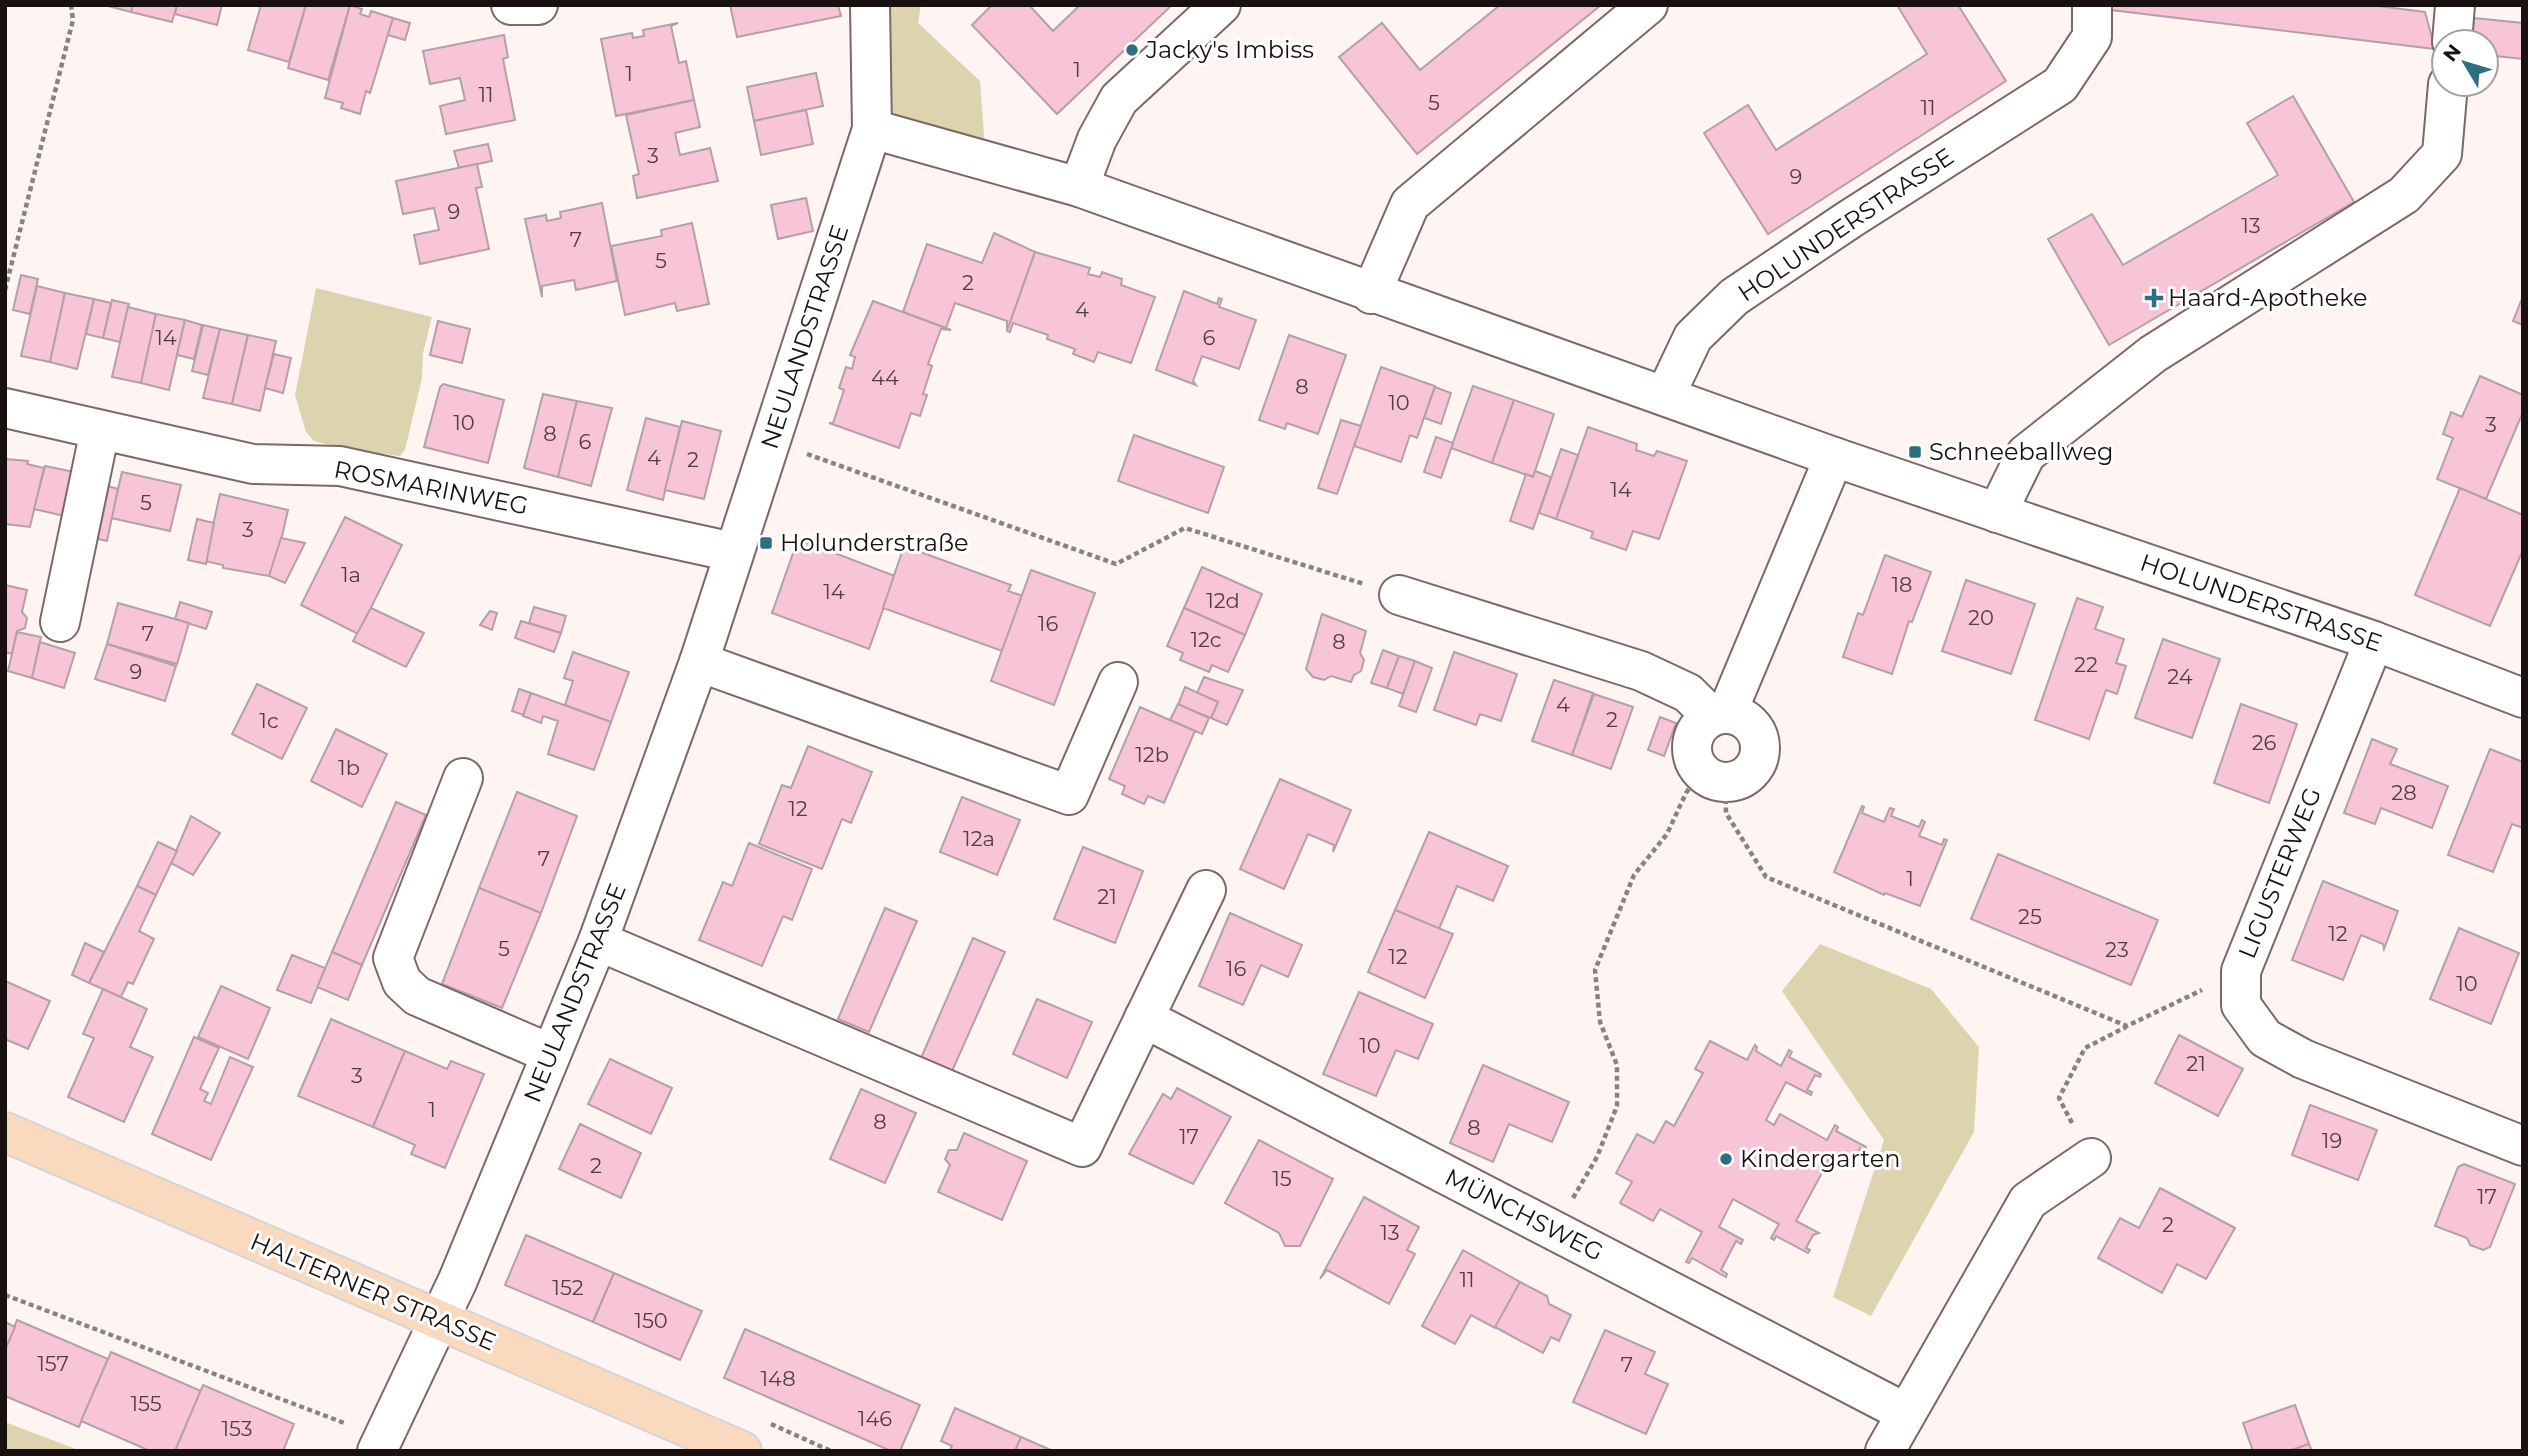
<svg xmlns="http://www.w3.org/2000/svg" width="2528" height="1456" font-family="Montserrat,sans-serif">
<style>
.green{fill:#ddd3af}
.building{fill:#f8c4d7;stroke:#b4a0a7;stroke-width:2}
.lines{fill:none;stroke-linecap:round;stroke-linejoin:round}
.minor-casing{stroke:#7c6866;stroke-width:42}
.major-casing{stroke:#d5d4d4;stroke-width:42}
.path{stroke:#8a8280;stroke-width:4.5;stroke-dasharray:5 3.5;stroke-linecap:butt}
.minor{stroke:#fff;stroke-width:38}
.major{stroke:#fadabf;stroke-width:38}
.poi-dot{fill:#2d6e81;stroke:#fff;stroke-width:2.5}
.labels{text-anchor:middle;stroke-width:6;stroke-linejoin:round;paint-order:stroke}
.number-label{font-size:21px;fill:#503e42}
.poi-label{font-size:24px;fill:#181110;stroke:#fff;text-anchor:start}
.street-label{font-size:24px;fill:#181110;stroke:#fff}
</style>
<rect width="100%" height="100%" fill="#fef5f3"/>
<g class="green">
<path d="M880,5H921L918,23L980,81L985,149L882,121Z"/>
<path d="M316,288L432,317L423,353L422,378L405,450L400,456L345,449L314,441L306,432L295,395Z"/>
<path d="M1820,944L1931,989L1979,1047L1974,1132L1871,1316L1833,1297L1884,1140L1782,991Z"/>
<path d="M5,1422L81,1451H5Z"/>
</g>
<g class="building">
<path d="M104,5H133L131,12Z"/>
<path d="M133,5H177L172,22L131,12Z"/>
<path d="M177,5H222L217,25L175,14Z"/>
<path d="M261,5H306L289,62L248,50Z"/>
<path d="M306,5H350L328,80L288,68Z"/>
<path d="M350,5L362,9L360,14L369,17L371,11L393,18L370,93L366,91L360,114L341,108L343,103L325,98Z"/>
<path d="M730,5H838L841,16L737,37Z"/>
<path d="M992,5H1029L1053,31L1080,5H1172L1057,114L972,25Z"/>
<path d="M1500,5H1601L1417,154L1339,57L1382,23L1420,70Z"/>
<path d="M1897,5H1958L2006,81L1768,234L1704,133L1748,105L1776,150L1927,54Z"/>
<path d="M2111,5H2370L2425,12L2435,49L2111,10Z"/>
<path d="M393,18L410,23L405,40L388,35Z"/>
<path d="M2474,18L2523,23V59L2486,55V42H2471Z"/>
<path d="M678,23L671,26L679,63L686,61L694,100L616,116L601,39L632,33L633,38L644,36L643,30Z"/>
<path d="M504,35L508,57L503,59L515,120L446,134L440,106L465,100L460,78L430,84L423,51Z"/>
<path d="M816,73L823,106L754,121L747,87Z"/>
<path d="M2293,96L2354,202L2109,345L2048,239L2092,214L2123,265L2278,175L2247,123Z"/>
<path d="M694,100L700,127L675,133L680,155L710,148L718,181L637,198L633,176L639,174L626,115Z"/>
<path d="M806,110L813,144L761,155L754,121Z"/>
<path d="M488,144L492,161L459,168L454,151Z"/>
<path d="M477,164L482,187L476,188L489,249L420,264L414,235L439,230L434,208L403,214L396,181Z"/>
<path d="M806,198L813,231L778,239L771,205Z"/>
<path d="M602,203L617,281L576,290L574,280L542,286V297L525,219L546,215L547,221L561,218L560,212Z"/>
<path d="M692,223L709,304L677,311L675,303L625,315L611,246L662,236L661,230Z"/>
<path d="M994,233L1035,252L1007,331V321L955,303L946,328L903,312L927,244L982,263Z"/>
<path d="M1035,252L1090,268L1088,274L1100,277L1102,272L1122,279L1121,285L1155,297L1131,363L1098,352L1094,362L1073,354L1075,349L1047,339L1048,335L1013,323L1010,332L1007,331Z"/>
<path d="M21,275L38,279L30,314L13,310Z"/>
<path d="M37,286L65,293L50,362L21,356Z"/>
<path d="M1184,291L1217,304L1219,298L1222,299L1219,307L1256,320L1239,369L1202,356L1193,381L1196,385L1156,370Z"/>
<path d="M65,293L94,299L77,369L50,362Z"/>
<path d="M2523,296V325L2513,321Z"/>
<path d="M94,299L111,303L103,338L86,334Z"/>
<path d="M112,300L129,304L120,342L103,338Z"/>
<path d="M873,301L951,330L941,329L928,364L932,366L923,394L927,395L920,416L911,413L899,448L829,423H833L844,390L839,388L846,367L852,369L855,357L850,355Z"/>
<path d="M128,307L156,314L141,383L112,377Z"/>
<path d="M156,314L185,320L169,390L141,383Z"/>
<path d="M185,320L202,325L194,359L177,355Z"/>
<path d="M438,321L470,329L462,363L430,355Z"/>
<path d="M203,325L220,329L208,375L192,371Z"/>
<path d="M220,329L248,335L232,404L203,398Z"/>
<path d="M248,335L276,341L260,411L232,404Z"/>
<path d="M1289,335L1346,355L1318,434L1287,423L1285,429L1259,420Z"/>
<path d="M274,354L291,358L283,393L265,388Z"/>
<path d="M1381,367L1435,386L1417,438L1410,435L1401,462L1354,446Z"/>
<path d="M2480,376L2523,395V412L2486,499L2437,479L2453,438L2443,434L2451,412L2462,417Z"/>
<path d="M443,384L504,400L488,463L424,447L440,387Z"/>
<path d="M1473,386L1514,400L1492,463L1451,448Z"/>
<path d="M1435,387L1451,393L1441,424L1424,418Z"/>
<path d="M543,394L577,401L558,477L524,468Z"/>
<path d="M1514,400L1554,414L1533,477L1492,463Z"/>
<path d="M577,401L612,408L591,486L558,477Z"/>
<path d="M646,418L680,427L663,500L627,490Z"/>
<path d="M1341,420L1361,426L1337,494L1318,488Z"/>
<path d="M682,421L721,431L704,499L665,490Z"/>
<path d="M1588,427L1637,444L1636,450L1654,456L1657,451L1687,461L1659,539L1633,531L1626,550L1591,538L1593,532L1556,519Z"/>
<path d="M1134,435L1224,467L1208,513L1118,481Z"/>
<path d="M1436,437L1453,443L1441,478L1424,472Z"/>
<path d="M1561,449L1578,455L1556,519L1539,513Z"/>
<path d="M5,459L28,461L27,464L44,468L30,527L5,524Z"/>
<path d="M45,466L79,473L69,517L34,509Z"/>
<path d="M1535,471L1551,477L1533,529L1510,521L1526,474L1533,477Z"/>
<path d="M122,472L181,485L170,531L111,518Z"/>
<path d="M101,484L118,489L107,541L89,537Z"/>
<path d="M2460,488L2523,515V550L2490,626L2415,595Z"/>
<path d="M220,494L288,510L276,563L269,576L223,568V565L205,561Z"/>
<path d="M345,517L402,545L358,634L301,605Z"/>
<path d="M197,519L214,523L206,564L188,560Z"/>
<path d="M281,538L305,543L285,583L269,576Z"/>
<path d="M798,539L895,576L869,649L772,613Z"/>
<path d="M904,546L1011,585L1008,591L1023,596L1002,651L883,608Z"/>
<path d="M1885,555L1931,572L1912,622L1909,621L1892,674L1843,657L1858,613L1863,615Z"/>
<path d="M1202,567L1262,594L1245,635L1184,608Z"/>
<path d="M1031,570L1095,593L1054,705L991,681Z"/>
<path d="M1966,580L2035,604L2011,674L1942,651Z"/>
<path d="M5,585L27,590L22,612L27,618L25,628L17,631L12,654L5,652Z"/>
<path d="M2077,598L2103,607L2095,629L2124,639L2116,663L2126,666L2117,694L2106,690L2089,739L2035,720Z"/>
<path d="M180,602L212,612L206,629L175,619Z"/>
<path d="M118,603L189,623L177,664L107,644Z"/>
<path d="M534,607L566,616L561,633L529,623Z"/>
<path d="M371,608L424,633L406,667L353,641Z"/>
<path d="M1184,608L1245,635L1228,672L1212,665L1209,672L1180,660L1183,653L1167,646Z"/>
<path d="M490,611L497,613L492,630L480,625Z"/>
<path d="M1322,614L1366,631L1360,653L1364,660L1361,671L1354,675L1351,682L1331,676L1324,680L1313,677L1306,669Z"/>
<path d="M521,621L561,633L554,652L515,638Z"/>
<path d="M17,632L41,637L32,678L8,671Z"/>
<path d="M2163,639L2220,659L2192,738L2135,718Z"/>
<path d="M40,642L75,653L64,688L32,678Z"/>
<path d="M107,644L176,666L165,701L95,679Z"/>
<path d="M1383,650L1399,656L1387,688L1371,683Z"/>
<path d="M573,652L629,672L611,722L565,705L573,681L564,678Z"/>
<path d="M1454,652L1517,674L1501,721L1480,714L1476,725L1434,710Z"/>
<path d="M1399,656L1415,661L1403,694L1387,688Z"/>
<path d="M1415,661L1432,668L1416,712L1399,706Z"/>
<path d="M1204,677L1243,690L1227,725L1211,718L1218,702L1197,693Z"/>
<path d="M1554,680L1593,693L1572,755L1532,741Z"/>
<path d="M257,684L307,708L282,759L232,734Z"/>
<path d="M1185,687L1218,702L1211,718L1178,705Z"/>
<path d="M519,689L531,693L524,715L512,711Z"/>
<path d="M531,693L611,722L594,770L548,754L558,721L543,716L541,723L523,716Z"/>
<path d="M1594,694L1633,707L1611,769L1572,755Z"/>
<path d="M1178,704L1209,718L1202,734L1170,720Z"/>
<path d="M2241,704L2297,724L2269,803L2214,783Z"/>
<path d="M1140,707L1195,731L1164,803L1148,796L1144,804L1122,794L1125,786L1109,779Z"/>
<path d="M1660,717L1676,723L1664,756L1648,750Z"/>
<path d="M336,729L387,754L362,807L311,781Z"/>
<path d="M2372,739L2397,749L2390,764L2448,786L2432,828L2381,808L2375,824L2344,813Z"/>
<path d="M808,746L872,772L851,823L842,819L822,869L759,844L782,785L791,788Z"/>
<path d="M2490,749L2523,762V828L2512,824L2493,872L2448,855Z"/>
<path d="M1280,779L1351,810L1333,852L1334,845L1308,834L1284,889L1240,869Z"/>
<path d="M517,792L577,816L541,913L479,888Z"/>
<path d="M962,797L1020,820L997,875L940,852Z"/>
<path d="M396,802L426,815L362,965L332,952Z"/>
<path d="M1862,806L1864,807L1862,813L1884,822L1890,808L1894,809L1891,816L1919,827L1922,820L1925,822L1919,836L1942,845L1944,839L1947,840L1920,906L1885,893L1884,895L1834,872Z"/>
<path d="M191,816L220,833L193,875L171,863Z"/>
<path d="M1429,832L1508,866L1493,901L1457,886L1439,929L1395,910Z"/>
<path d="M158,842L177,851L156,895L137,886Z"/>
<path d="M749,843L812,869L792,920L783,916L762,966L699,940L723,882L732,886Z"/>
<path d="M1083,847L1143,871L1115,943L1054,919Z"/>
<path d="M1998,854L2158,920L2131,985L1971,919Z"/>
<path d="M2323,881L2398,911L2384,949L2383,944L2361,935L2343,980L2292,960Z"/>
<path d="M137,886L156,895L139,931L154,939L133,984L128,982L121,997L89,983Z"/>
<path d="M479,888L541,913L502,1008L442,984Z"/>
<path d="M885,908L917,921L869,1032L838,1019Z"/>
<path d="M1395,910L1453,934L1425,998L1368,972Z"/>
<path d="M1230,913L1302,945L1288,977L1261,965L1243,1005L1199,986Z"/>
<path d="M2459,928L2519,953L2491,1024L2430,999Z"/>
<path d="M973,938L1005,952L949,1078L918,1065Z"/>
<path d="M85,943L104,952L89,983L72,975Z"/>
<path d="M332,952L362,965L348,1000L317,987Z"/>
<path d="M292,955L325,968L311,1003L277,990Z"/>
<path d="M5,981L50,1001L28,1049L5,1039Z"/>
<path d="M221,986L270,1008L248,1059L198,1037Z"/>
<path d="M103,989L147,1009L130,1047L153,1057L124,1122L68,1097L94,1038L83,1034Z"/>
<path d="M1359,992L1433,1024L1418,1059L1396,1050L1376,1096L1323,1074Z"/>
<path d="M1037,999L1092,1022L1067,1078L1013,1054Z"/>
<path d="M331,1019L405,1051L373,1127L298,1096Z"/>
<path d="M2179,1035L2243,1069L2218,1116L2155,1083Z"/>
<path d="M194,1037L219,1048L200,1089L208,1093L204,1101L211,1104L230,1057L253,1067L211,1160L152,1134Z"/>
<path d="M1710,1041L1747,1060L1755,1045L1757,1047L1756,1051L1781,1066L1789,1050L1792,1052L1789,1057L1821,1074L1820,1077L1815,1075L1807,1090L1812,1092L1811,1095L1786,1082L1766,1120L1774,1125L1780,1114L1827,1140L1835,1125L1838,1127L1836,1131L1866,1147L1864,1151L1860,1148L1852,1163L1857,1165L1854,1169L1831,1156L1796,1221L1819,1233L1813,1235L1806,1248L1810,1250L1808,1253L1776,1236L1774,1240L1771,1238L1779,1224L1733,1199L1719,1227L1743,1240L1741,1244L1736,1241L1721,1270L1727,1274L1726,1277L1692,1258L1689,1263L1686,1262L1702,1232L1660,1209L1653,1221L1620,1203L1632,1182L1616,1173L1637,1134L1654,1143L1666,1121L1674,1126L1703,1073L1695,1069Z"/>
<path d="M405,1051L447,1069L451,1061L484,1074L445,1168L411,1154L415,1145L373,1127Z"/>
<path d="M610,1059L672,1088L651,1134L588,1104Z"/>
<path d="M1483,1065L1569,1102L1552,1142L1509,1124L1493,1162L1450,1143Z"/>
<path d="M1177,1088L1231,1117L1193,1184L1129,1154L1163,1094L1171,1099Z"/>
<path d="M861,1089L916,1113L885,1183L830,1159Z"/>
<path d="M2310,1105L2377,1130L2358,1180L2292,1155Z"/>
<path d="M580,1124L641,1153L621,1198L559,1169Z"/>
<path d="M964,1133L1027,1161L1002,1220L938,1192L950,1165L945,1159L949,1150H957Z"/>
<path d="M1259,1140L1333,1179L1300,1246H1285L1279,1233L1225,1203Z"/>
<path d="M2464,1164L2515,1184L2490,1247L2483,1250L2470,1245L2467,1238L2435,1226L2458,1167Z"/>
<path d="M2160,1188L2235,1228L2206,1279L2177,1264L2162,1293L2098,1258L2120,1218L2139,1228Z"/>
<path d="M1364,1197L1419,1227L1407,1250L1415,1254L1389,1304L1327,1270L1320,1279Z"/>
<path d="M526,1235L614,1273L593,1322L505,1285Z"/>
<path d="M1463,1250L1520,1282L1495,1328L1471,1315L1455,1344L1422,1326Z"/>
<path d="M614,1273L702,1311L680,1360L593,1322Z"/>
<path d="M1520,1282L1547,1296L1549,1304L1571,1315L1559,1341L1551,1337L1543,1353L1495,1327Z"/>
<path d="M17,1320L108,1359L79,1427L5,1396V1350Z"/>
<path d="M5,1322L15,1327L5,1350Z"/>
<path d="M745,1329L920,1405L900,1451H891L724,1378Z"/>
<path d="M1605,1330L1655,1352L1645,1374L1668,1384L1646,1434L1573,1402Z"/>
<path d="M111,1352L201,1391L175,1451H150L81,1421Z"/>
<path d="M203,1385L294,1424L283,1451H175Z"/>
<path d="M2295,1405L2309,1444L2289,1451H2253L2243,1423Z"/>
<path d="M955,1408L1021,1437L1015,1451H949L952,1446L941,1441Z"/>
<path d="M1021,1437L1053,1451H1015Z"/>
<path d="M2309,1444L2312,1451H2289Z"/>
</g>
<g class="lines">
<defs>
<g id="minor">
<path d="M511,5H538"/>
<path d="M2452,42L2455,5"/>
<path d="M872,129L1079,187L1834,457L2374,641L2523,698"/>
<path d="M1079,187L1097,139L1119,99L1221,5"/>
<path d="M1371,294L1410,204L1648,5"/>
<path d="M1665,396L1693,337L1734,297L1850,219L2060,85L2092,37V5"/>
<path d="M5,408L253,464L340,466L733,552"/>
<path d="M1997,513L2026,454L2153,354L2404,195L2442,154L2448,84"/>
<path d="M1399,595L1641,671L1688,693L1711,716"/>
<path d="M60,622L100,430"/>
<path d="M2374,641L2241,971V1005L2265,1038L2303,1059L2523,1146"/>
<path d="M699,662L1069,795L1118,682"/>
<path d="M1727,713L1834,457"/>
<circle cx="1726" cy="748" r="34"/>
<path d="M463,778L393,958L402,982L417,996L551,1054"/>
<path d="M598,941L1082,1147L1206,890"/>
<path d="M1144,1018L1904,1412"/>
<path d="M377,1451L458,1280L598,941L699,662L872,129L870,5"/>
<path d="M1885,1451L2028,1201L2091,1158"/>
</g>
<path id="major" d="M5,1132L742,1451"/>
</defs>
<use href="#minor" class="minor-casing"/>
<use href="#major" class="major-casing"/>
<g class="path">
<path d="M5,290L73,20L71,5"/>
<path d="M807,454L1116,564L1185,528L1364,584"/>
<path d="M1725,782L1726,813L1766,877L2127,1026L2202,990"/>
<path d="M2072,1123L2059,1098L2085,1048L2126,1027"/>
<path d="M1573,1198L1597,1157L1617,1106V1065L1600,1022L1595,970L1634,875L1667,834L1686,793L1701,773"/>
<path d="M5,1295L347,1424"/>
<path d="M771,1424L831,1451"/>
</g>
<use href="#minor" class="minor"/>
<use href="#major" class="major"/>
</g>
<g class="poi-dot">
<circle cx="1132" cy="50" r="7"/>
<path d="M2150.5 287.5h7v7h7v7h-7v7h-7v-7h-7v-7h7z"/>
<rect x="1908" y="445" width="14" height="14" rx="3.5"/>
<rect x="759" y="536" width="14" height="14" rx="3.5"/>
<circle cx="1726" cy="1159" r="7"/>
</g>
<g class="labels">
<g class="number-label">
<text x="1077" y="77">1</text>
<text x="629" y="81">1</text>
<text x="486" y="102">11</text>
<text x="1434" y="110">5</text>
<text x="1928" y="115">11</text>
<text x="653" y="163">3</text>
<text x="1796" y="184">9</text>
<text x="454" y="219">9</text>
<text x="2251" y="233">13</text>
<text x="576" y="247">7</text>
<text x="661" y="268">5</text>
<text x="968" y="290">2</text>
<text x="1082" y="317">4</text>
<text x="166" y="345">14</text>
<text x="1209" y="345">6</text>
<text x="885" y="385">44</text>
<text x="1302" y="394">8</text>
<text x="1399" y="410">10</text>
<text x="464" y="430">10</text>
<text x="2491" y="432">3</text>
<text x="550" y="441">8</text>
<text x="585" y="449">6</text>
<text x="654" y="465">4</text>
<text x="693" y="467">2</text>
<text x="1621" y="497">14</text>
<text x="146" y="510">5</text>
<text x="248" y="537">3</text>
<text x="351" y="582">1a</text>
<text x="1902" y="592">18</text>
<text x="834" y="599">14</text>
<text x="1223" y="608">12d</text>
<text x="1981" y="625">20</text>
<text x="1048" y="631">16</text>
<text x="148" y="641">7</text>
<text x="1206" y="647">12c</text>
<text x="1339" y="649">8</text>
<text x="2086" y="672">22</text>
<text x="136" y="679">9</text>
<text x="2180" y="684">24</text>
<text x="1563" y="712">4</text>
<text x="1612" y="727">2</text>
<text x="269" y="728">1c</text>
<text x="2264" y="750">26</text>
<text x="1152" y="762">12b</text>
<text x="349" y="775">1b</text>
<text x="2404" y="800">28</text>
<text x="798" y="816">12</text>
<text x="979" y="846">12a</text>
<text x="544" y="866">7</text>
<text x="1910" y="886">1</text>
<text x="1107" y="904">21</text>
<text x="2030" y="924">25</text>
<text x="2338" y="941">12</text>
<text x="504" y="956">5</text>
<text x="2117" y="957">23</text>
<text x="1398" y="964">12</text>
<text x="1236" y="976">16</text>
<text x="2467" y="991">10</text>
<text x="1370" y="1053">10</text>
<text x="2196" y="1071">21</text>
<text x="357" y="1083">3</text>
<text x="432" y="1117">1</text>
<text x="880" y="1129">8</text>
<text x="1474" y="1135">8</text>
<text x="1189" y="1144">17</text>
<text x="2332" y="1148">19</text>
<text x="596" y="1173">2</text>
<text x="1282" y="1186">15</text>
<text x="2487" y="1204">17</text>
<text x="2168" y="1232">2</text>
<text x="1390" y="1240">13</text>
<text x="1467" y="1287">11</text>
<text x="568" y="1295">152</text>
<text x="651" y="1328">150</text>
<text x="53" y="1371">157</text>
<text x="1627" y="1372">7</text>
<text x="778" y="1386">148</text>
<text x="146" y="1411">155</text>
<text x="875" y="1426">146</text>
<text x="237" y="1436">153</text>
</g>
<g class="poi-label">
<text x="1146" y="58">Jacky's Imbiss</text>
<text x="2168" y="306">Haard-Apotheke</text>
<text x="1929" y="460">Schneeballweg</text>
<text x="780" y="551">Holunderstraße</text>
<text x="1740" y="1167">Kindergarten</text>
</g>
<g class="street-label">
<text transform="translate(1846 225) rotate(-34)" y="8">HOLUNDERSTRASSE</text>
<text transform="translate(805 337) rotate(-72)" y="8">NEULANDSTRASSE</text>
<text transform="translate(431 488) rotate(11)" y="8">ROSMARINWEG</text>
<text transform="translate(2261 603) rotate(19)" y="8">HOLUNDERSTRASSE</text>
<text transform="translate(2280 873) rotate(-68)" y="8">LIGUSTERWEG</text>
<text transform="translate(575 993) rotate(-68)" y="8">NEULANDSTRASSE</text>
<text transform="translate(1524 1215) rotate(27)" y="8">MÜNCHSWEG</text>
<text transform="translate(373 1292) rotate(23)" y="8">HALTERNER STRASSE</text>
</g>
</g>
<rect width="2528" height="1456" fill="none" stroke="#181110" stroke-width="14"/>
<g transform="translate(2465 63) rotate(308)"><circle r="33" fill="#ffffff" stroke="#a3a09f" stroke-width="2"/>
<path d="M0-5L12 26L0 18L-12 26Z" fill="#2d6e81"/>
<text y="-10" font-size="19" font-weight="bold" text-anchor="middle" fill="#181110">N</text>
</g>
</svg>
